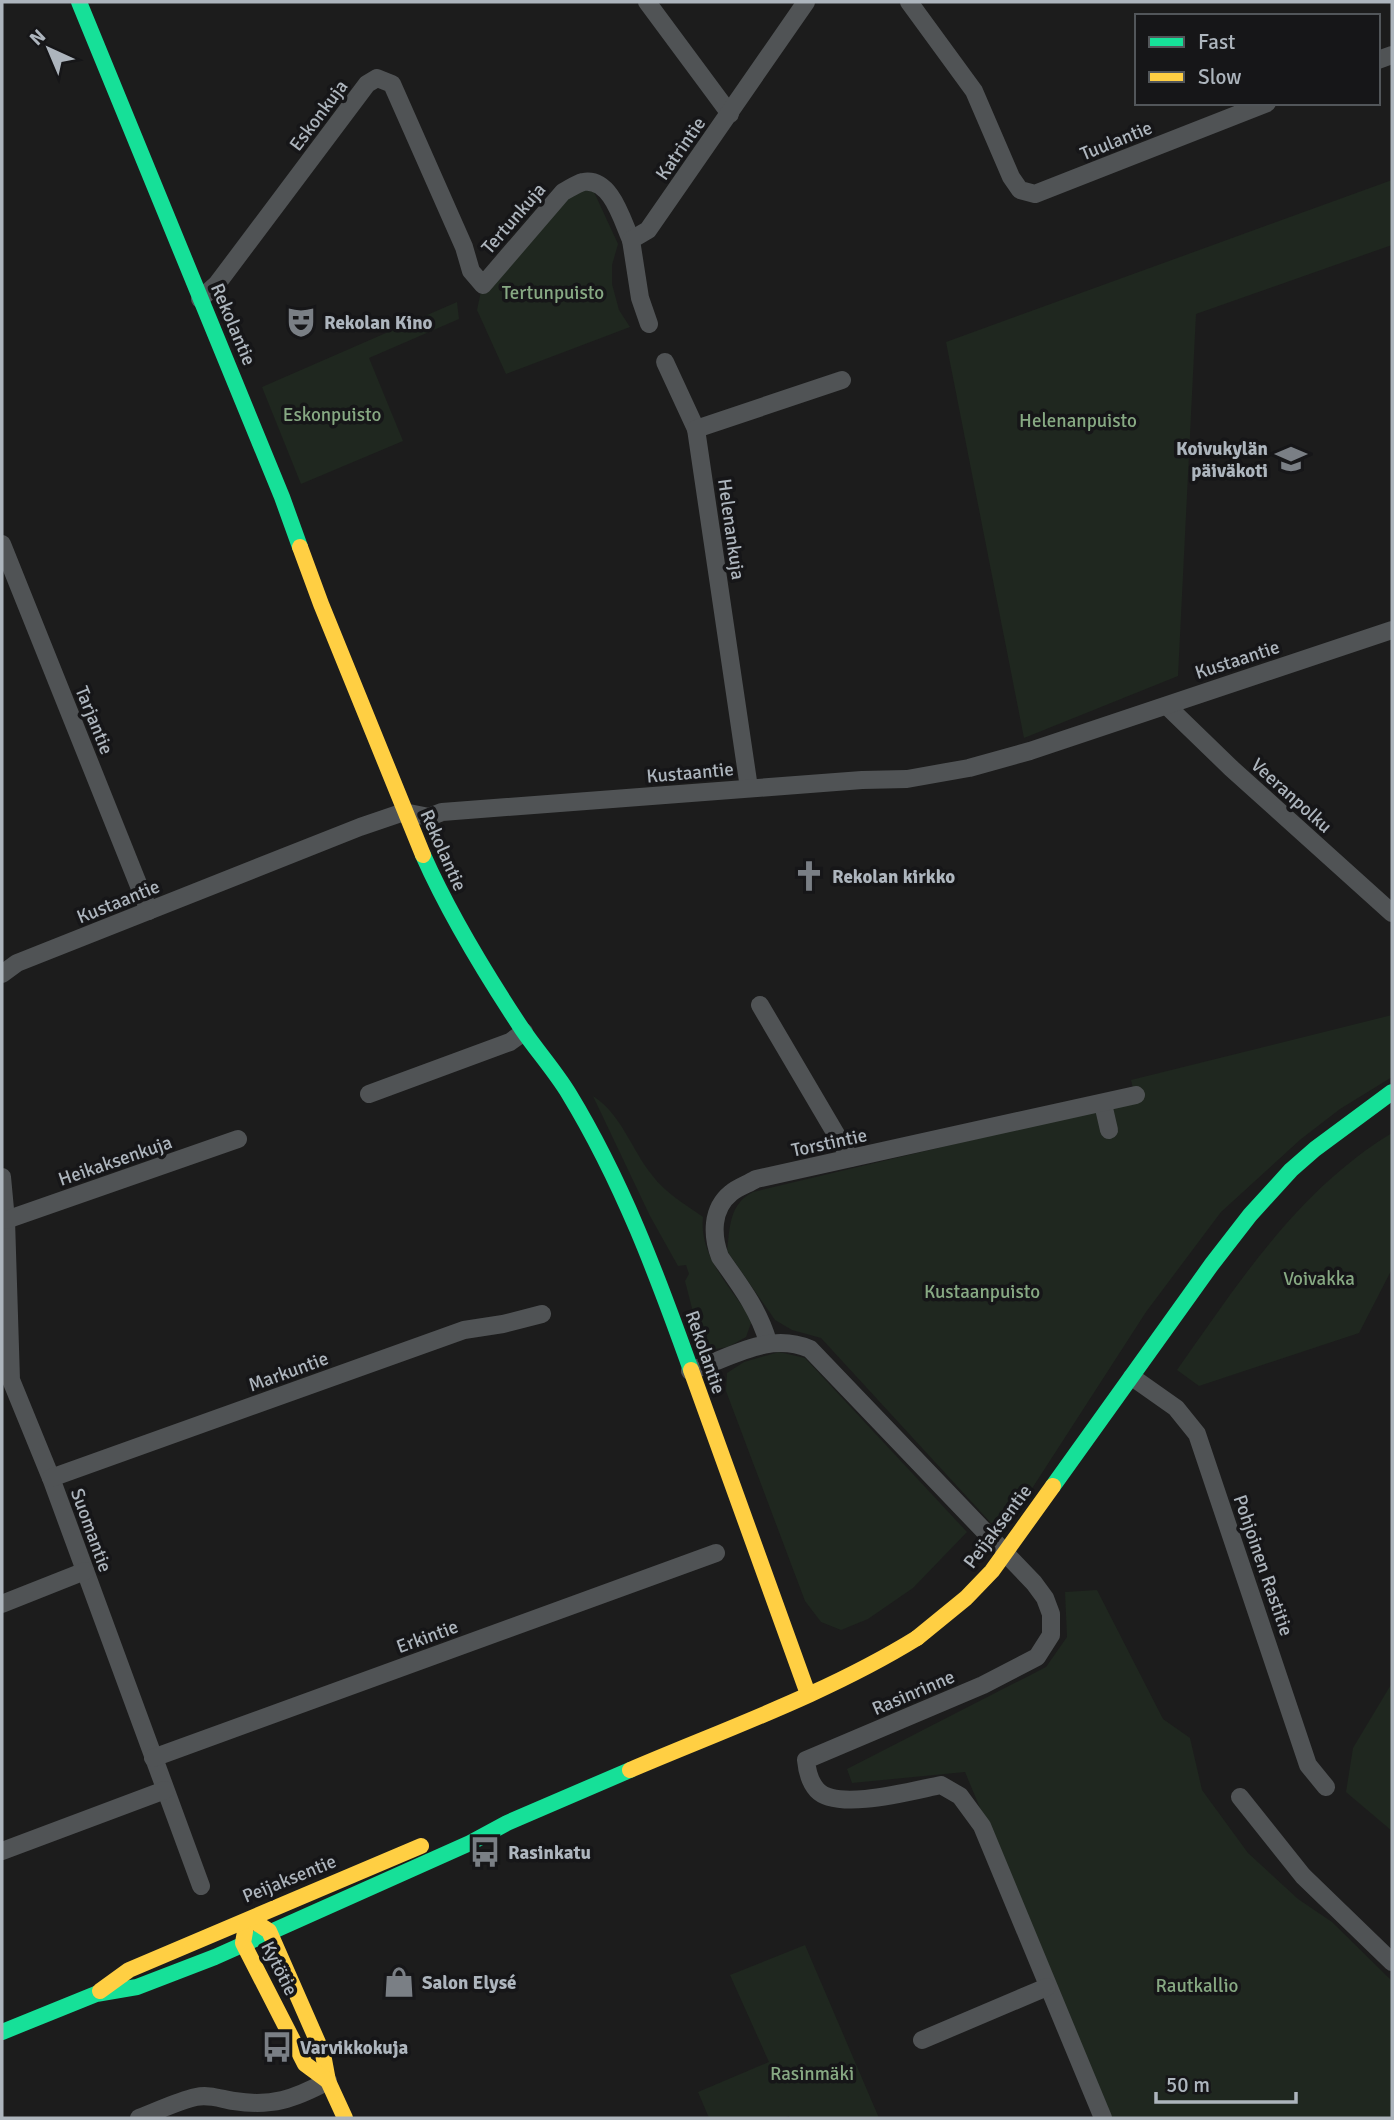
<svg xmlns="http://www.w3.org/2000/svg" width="1394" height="2120" font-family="Signika,sans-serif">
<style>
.green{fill:#1f271f}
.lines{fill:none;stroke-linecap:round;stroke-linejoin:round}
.street{stroke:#505355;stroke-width:18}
.fast{stroke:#16e098;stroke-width:16}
.slow{stroke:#ffcf43;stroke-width:16}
.slow-bridge{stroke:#ffcf43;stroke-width:16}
.labels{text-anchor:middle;stroke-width:7;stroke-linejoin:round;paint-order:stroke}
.street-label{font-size:19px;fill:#adb5bd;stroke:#161618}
.park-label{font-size:19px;fill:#87a983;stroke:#161618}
.poi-label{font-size:19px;font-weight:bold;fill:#adb5bd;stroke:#161618;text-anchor:start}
</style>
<rect width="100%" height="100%" fill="#1c1c1c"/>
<g class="green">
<path d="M577,179L594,192L618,244L612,265V284L619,310L630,327L506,374L477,310L481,291Z"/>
<path d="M1392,180V245L1196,314L1178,676L1024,738L946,342Z"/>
<path d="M457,302L459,319L369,358L403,441L301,484L262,387Z"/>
<path d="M1392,1015V1077L1340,1109L1301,1139L1221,1212L1146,1312L1002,1535L821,1338L792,1330L775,1320L727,1251C730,1227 729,1204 753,1192L1136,1101L1131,1080Z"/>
<path d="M593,1096C622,1115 631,1149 652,1175C665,1193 685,1204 703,1217C699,1254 727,1283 747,1313L751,1323L746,1337L728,1347L703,1351L685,1281L689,1274L686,1265L678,1266L650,1216Z"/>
<path d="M1392,1133V1269L1359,1333L1199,1386L1177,1370C1239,1282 1298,1190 1392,1133Z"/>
<path d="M779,1352L805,1358L967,1532L913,1588L868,1619L841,1630L821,1622L805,1601L726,1391L727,1373L744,1362Z"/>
<path d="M1097,1590L1163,1719L1190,1738L1202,1790L1248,1853L1298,1899L1332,1922L1392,1981V2118H1109L965,1772L852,1783L847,1769L1046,1667L1067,1637L1065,1592Z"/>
<path d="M1392,1683V1831L1346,1792L1353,1748Z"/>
<path d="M805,1945L879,2118H790L789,2116L783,2118H709L698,2092L769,2062L730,1975Z"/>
</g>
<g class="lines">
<g class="street">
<path d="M647,2L730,114"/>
<path d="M909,2L974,91L1011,177L1020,190L1035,194L1267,103"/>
<path d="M1378,60L1392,55"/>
<path d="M200,299L217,284L367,84L377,78L392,84L464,247L471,271L483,285L563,192C569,189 576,184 583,182C611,177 622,220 631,240"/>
<path d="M649,324L640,298L631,240L648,230L806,2"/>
<path d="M665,362L696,429"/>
<path d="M2,544L149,911"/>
<path d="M1167,706L1231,768L1392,913"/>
<path d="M749,788L696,429L842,380"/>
<path d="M2,974L17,963L360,827L404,812L429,817L442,812L862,780L907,779L969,768L1030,751L1392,630"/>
<path d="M760,1005L850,1158"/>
<path d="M369,1094L510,1042L524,1032"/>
<path d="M1103,1104L1109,1130"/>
<path d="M2,1177L6,1220L11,1380L51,1478L201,1886"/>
<path d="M6,1220L238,1139"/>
<path d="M768,1342C759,1310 739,1284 720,1257C712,1236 711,1209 731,1193C738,1187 748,1184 756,1179L1136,1095"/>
<path d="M690,1371C731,1358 768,1331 810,1349L1034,1583L1045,1598L1051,1614V1635L1037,1657L983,1685L806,1760C807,1771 809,1781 817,1790C837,1812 915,1790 941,1785L960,1796L982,1826L1103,2118"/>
<path d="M1132,1377L1176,1408L1197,1434L1308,1765L1326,1787"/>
<path d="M51,1478L464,1330L503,1324L542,1314"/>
<path d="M2,1604L85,1571"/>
<path d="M153,1758L716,1553"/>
<path d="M1240,1797L1303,1876L1392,1962"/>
<path d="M2,1851L165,1790"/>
<path d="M922,2040L1047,1987"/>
<path d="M139,2118C158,2111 177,2101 196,2097C209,2094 221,2099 234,2101C272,2107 294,2099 328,2081"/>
</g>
<g class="fast">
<path d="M79,2L282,497L300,547"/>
<path d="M423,855C450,916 485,973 522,1029C537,1051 555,1071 569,1094C622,1181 657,1275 691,1370"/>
<path d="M1053,1486L1212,1264L1250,1215L1291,1170L1315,1149L1392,1092"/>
<path d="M2,2032L96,1994L137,1987L215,1957L470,1843L507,1823L630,1770"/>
</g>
<g class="slow">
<path d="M300,547L321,604L423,855"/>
<path d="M691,1370L808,1694"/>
<path d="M630,1770C726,1729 828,1693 917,1638"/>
<path d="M255,1922L269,1931L323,2054L328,2081L345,2118"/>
<path d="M246,1926L243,1943L305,2064L328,2081"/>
<path d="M100,1991L129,1970L421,1846"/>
</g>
<path class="slow-bridge" d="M917,1638L966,1598L992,1571L1053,1486"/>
</g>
<defs>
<symbol id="theatre-bare" viewBox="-9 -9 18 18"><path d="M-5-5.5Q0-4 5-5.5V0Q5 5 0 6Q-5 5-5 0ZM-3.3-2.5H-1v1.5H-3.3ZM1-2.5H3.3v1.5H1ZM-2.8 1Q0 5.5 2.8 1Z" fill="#7a7f85" stroke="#161618" stroke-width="2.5" paint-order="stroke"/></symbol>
<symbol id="school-bare" viewBox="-9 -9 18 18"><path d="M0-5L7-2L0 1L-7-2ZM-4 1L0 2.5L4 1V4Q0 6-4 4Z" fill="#7a7f85" stroke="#161618" stroke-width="2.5" paint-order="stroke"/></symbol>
<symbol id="church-bare" viewBox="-9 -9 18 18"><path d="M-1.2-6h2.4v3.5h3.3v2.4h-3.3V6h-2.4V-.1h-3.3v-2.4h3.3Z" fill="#7a7f85" stroke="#161618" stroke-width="2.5" paint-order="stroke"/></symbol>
<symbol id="bus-bare" viewBox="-9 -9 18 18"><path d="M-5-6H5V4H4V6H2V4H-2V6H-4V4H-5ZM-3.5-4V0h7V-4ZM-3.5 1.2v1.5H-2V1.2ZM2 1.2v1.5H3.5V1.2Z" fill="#7a7f85" stroke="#161618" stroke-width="2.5" paint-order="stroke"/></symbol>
<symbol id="shop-bare" viewBox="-9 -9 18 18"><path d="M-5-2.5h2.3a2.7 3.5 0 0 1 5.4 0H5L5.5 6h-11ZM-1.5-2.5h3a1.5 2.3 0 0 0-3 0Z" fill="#7a7f85" stroke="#161618" stroke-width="2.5" paint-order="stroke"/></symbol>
</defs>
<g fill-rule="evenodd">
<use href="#theatre-bare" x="279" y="300" width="44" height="44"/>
<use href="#school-bare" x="1269" y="437" width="44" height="44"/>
<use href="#church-bare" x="787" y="854" width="44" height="44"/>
<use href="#bus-bare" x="463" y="1830" width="44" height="44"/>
<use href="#shop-bare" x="377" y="1960" width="44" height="44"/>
<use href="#bus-bare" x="255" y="2025" width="44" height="44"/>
</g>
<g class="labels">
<g class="street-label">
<text transform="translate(318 115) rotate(-53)" y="7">Eskonkuja</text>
<text transform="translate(1116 140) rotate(-22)" y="7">Tuulantie</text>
<text transform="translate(680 148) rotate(-55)" y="7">Katrintie</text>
<text transform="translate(513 218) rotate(-49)" y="7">Tertunkuja</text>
<text transform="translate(234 324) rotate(67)" y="7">Rekolantie</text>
<text transform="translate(732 529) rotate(82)" y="7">Helenankuja</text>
<text transform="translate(1237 659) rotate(-18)" y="7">Kustaantie</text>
<text transform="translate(95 720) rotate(68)" y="7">Tarjantie</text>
<text transform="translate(690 772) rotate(-5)" y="7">Kustaantie</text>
<text transform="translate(1292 795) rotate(42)" y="7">Veeranpolku</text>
<text transform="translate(444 850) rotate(66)" y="7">Rekolantie</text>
<text transform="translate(118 901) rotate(-22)" y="7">Kustaantie</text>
<text transform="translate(829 1142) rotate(-12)" y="7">Torstintie</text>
<text transform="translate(115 1160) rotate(-19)" y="7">Heikaksenkuja</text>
<text transform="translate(706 1352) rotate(71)" y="7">Rekolantie</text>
<text transform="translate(288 1371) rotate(-20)" y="7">Markuntie</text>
<text transform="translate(997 1526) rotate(-53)" y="7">Peijaksentie</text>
<text transform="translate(92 1530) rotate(70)" y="7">Suomantie</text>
<text transform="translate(1264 1565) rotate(71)" y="7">Pohjoinen Rastitie</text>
<text transform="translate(427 1636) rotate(-20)" y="7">Erkintie</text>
<text transform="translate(913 1692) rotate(-23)" y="7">Rasinrinne</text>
<text transform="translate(289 1878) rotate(-22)" y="7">Peijaksentie</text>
<text transform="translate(280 1968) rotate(63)" y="7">Kytötie</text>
</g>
<g class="park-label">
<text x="553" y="299">Tertunpuisto</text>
<text x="332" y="421">Eskonpuisto</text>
<text x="1078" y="427">Helenanpuisto</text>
<text x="1319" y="1285">Voivakka</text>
<text x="982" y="1298">Kustaanpuisto</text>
<text x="1197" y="1992">Rautkallio</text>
<text x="812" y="2080">Rasinmäki</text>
</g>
<g class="poi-label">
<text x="324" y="329">Rekolan Kino</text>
<text x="1268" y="455" text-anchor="end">Koivukylän<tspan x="1268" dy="22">päiväkoti</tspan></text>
<text x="832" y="883">Rekolan kirkko</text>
<text x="508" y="1859">Rasinkatu</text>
<text x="422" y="1989">Salon Elysé</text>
<text x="300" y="2054">Varvikkokuja</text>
</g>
</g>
<rect width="1394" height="2120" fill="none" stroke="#adb5bd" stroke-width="7"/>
<rect x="1135" y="14" width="245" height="91" fill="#161618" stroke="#52565a" stroke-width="2"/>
<rect x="1149" y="37" width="35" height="10" fill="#16e098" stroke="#52565a" stroke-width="2"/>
<text x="1198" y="49" font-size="21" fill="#adb5bd">Fast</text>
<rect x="1149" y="72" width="35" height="10" fill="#ffcf43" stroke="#52565a" stroke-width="2"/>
<text x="1198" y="84" font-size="21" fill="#adb5bd">Slow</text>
<g transform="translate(49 49) rotate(316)" stroke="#161618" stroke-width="5" paint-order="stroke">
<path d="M0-5L12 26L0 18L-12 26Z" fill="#adb5bd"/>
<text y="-10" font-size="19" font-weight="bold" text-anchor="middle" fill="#adb5bd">N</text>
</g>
<path d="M1156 2092v10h140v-10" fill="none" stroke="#adb5bd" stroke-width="3.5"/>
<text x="1166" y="2092" font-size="21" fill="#adb5bd" stroke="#161618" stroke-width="5" paint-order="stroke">50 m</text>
</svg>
